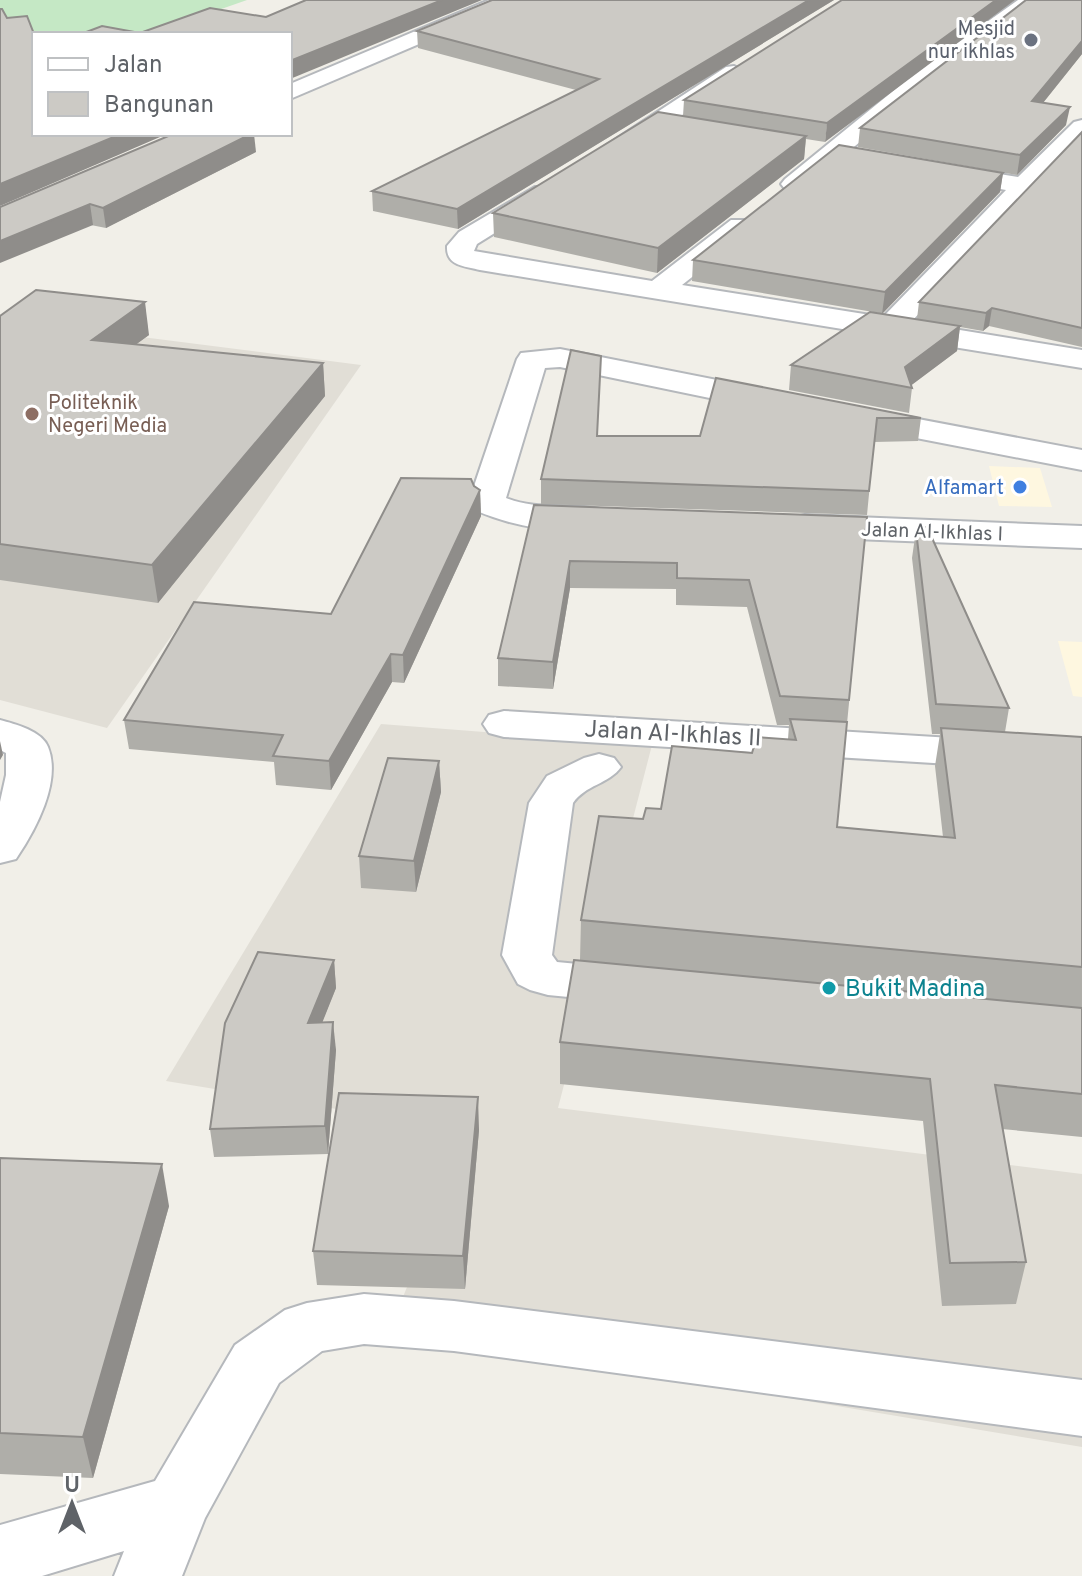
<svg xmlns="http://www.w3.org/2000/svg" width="1082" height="1576" font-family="Overpass,sans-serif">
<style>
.commercial{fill:#fef7e0}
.education{fill:#e1ded6}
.green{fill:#c5e8c5}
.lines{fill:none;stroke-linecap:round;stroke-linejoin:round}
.minor-casing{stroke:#b5b8bc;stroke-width:4}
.minor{fill:#fff;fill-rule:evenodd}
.wall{fill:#afaea9}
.shaded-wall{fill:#8f8d8a}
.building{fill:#cccac5;stroke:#8f8d8a;stroke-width:2}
.worship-dot{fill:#6b7280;stroke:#fff;stroke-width:3}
.education-dot{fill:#8d6e63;stroke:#fff;stroke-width:3}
.shop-dot{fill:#3f7fe0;stroke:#fff;stroke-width:3}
.culture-dot{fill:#0f9aa8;stroke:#fff;stroke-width:3}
.labels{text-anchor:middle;stroke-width:6;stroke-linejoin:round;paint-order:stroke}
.far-worship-label{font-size:20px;fill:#5b616d;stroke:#fff;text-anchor:end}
.far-education-label{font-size:20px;fill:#785e54;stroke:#fff;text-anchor:start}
.far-shop-label{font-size:20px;fill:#366cbe;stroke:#fff;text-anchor:end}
.far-street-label{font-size:20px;fill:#5f6368;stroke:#fff}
.street-label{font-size:24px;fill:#5f6368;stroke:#fff}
.culture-label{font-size:24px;fill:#0d838f;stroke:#fff;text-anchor:start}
</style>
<rect width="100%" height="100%" fill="#f1efe8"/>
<g class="commercial">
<path d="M989,466L1040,468L1052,507L999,506Z"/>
<path d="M1058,641L1082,642V697L1073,696Z"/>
</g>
<g class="education">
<path d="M0,319L361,365L107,728L0,700Z"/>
<path d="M381,724L652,745L558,1108L1082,1174V1447L389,1331L471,1131L166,1081Z"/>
</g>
<path class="green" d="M0,0H247L150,34H34V54L0,26Z"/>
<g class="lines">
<defs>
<g id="minor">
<path d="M489,0H516L513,4L290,99V84Z"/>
<path d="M1018,0H1041L930,84L803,189H785L781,184L785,179L914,74Z"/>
<path d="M734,66L745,72L742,77L624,152H608L604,147L726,67Z"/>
<path d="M1082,120V140L911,322L1082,350V368L480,270C464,266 446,266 447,246L459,232L535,187H553L557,192L553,197L477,244L474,251L652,281L731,220H749L753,226L749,232L682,285L883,317L1006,190L934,177L931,172L934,167L943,165L1018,177L1074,122Z"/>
<path d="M560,349L773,391L784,394L789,401L784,408L773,411L560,367L545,368L506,498C538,511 572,502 605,510L610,518L605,526C563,536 515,527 477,511L471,495L517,359L521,353Z"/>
<path d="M860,408L1082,450V470L849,425L844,418L849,411Z"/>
<path d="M805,515L1082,526V548L805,537L792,534L787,526L792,518Z"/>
<path d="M504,711L1082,746V772L504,737L489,733L483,724L489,715Z"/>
<path d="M0,720C15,724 42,731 48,747C62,782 35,831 16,859L0,863V802L6,775V753L0,750Z"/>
<path d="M599,754L614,758L621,767C609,784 585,785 573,803L552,955L557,962L630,969L648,974L655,986L648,998L630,1003L548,995L530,990L518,984L502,955L529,803L547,776L584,758Z"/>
<path d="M364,1294L454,1301L1082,1380V1436L454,1351L364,1344L322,1351L279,1383L205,1518L182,1576H114L124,1551L42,1576H0V1525L155,1481L235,1345L285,1310L307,1303Z"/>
</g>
</defs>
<use href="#minor" class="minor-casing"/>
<use href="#minor" class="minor"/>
</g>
<g class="wall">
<path d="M492,0H834L458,229L373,211L372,191L576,90L418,48L417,31Z"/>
<path d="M842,0L825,142L806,139L804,159L657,273L494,237L493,213L683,116L684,100Z"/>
<path d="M1082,0V54L1043,103L1066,125L1017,175L858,147L860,128Z"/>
<path d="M1082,132V347L989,326L983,331L960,327L957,351L911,385L912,388L909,413L789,390L791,365L879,313L692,281L693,260L1003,173L1000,192L882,314L917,319L919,302Z"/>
<path d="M256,152L106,228L0,207Z"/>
<path d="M0,316L149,335L136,344L323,363L325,396L158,603L0,580Z"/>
<path d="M716,378L921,418L918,441L874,442L867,515L541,504V479L700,436Z"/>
<path d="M474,486L480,490L481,516L404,683L392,682L331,790L276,785L274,762L129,749L124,720L331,614Z"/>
<path d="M534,505L867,517L837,827L943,837L935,766L940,734H932L912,558L916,530L1009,708L1005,732L1082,737V1137L1002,1129L1026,1262L1016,1304L942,1306L923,1121L560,1084V1042L580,960L581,920L643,819L752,753L788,739L789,725H777L747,607L676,605V589L570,588L553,689L498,686V658Z"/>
<path d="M439,761L441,792L416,892L361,888L359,856Z"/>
<path d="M334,960L336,988L322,1022L336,1050L328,1154L214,1157L210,1129Z"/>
<path d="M479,1130L465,1289L317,1285L313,1251Z"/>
<path d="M0,1158L169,1206L93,1478L0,1474Z"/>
</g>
<g class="shaded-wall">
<path d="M442,0H482L290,79V61Z"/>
<path d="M809,0H834L458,229L457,209Z"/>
<path d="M996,0H1015L825,142L827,123Z"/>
<path d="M1082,41V54L1030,119L1032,101Z"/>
<path d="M1070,107L1066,125L1017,175L1020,155Z"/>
<path d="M121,134H167L0,206V184Z"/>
<path d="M251,134H254L256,152L106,228L103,208Z"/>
<path d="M806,136L804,159L657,273L658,248Z"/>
<path d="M1003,173L1000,192L882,314L885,292Z"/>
<path d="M90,204L93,225L0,263V241Z"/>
<path d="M145,302L149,335L97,373L92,340Z"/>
<path d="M992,308L989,326L983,331L986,313Z"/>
<path d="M960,326L957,351L909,387L905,367Z"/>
<path d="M323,363L325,396L158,603L152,565Z"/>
<path d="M480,490L481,516L404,683L403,655Z"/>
<path d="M570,561V588L553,689V662Z"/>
<path d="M391,654L392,682L331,790L329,761Z"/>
<path d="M0,741L3,755L0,760Z"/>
<path d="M439,761L441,792L416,892L414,861Z"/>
<path d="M334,960L336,988L311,1051L308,1023Z"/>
<path d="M333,1022L336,1050L328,1154L325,1126Z"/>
<path d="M478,1097L479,1130L465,1289L463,1256Z"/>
<path d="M162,1164L169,1206L93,1478L83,1437Z"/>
</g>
<g class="building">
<path d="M306,0H442L290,61V34H81L102,26L140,33L210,8L266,17Z"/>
<path d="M492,0H809L457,209L372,191L599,79L417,31Z"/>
<path d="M842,0H996L827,123L684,100Z"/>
<path d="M1026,0H1082V41L1032,101L1070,107L1020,155L860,128Z"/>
<path d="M0,9H2L7,18L27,16L34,34V134H121L0,184Z"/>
<path d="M658,112L806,136L658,248L493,213Z"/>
<path d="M1082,132V328L992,308L986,313L919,302Z"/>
<path d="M173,134H251L103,208L90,204L0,241V207Z"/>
<path d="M839,145L1003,173L885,292L693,260Z"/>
<path d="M36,290L145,302L92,340L323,363L152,565L0,544V316Z"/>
<path d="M870,312L960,326L905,367L912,388L791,365Z"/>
<path d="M571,350L601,356L597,436H700L716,378L921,418H877L869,491L541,479Z"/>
<path d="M401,478L471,479L474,486L480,490L403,655L391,654L329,761L273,756L283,735L124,720L194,602L331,614Z"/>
<path d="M534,505L867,517L849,700L780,696L749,580L677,578V563L570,561L553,662L498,658Z"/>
<path d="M927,527L1009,708L936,704L916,530Z"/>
<path d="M790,719L847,722L837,827L955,838L941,728L1082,737V967L581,920L599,816L643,819L646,808L661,809L672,746L752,753L757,737L796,740Z"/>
<path d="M388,758L439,761L414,861L359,856Z"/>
<path d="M258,952L334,960L308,1023L333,1022L325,1126L210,1129L225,1023Z"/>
<path d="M574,960L1082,1008V1094L995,1085L1026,1262L950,1263L930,1079L560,1042Z"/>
<path d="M339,1093L478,1097L463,1256L313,1251Z"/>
<path d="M0,1158L162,1164L83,1437L0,1433Z"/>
</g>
<circle class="worship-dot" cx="1031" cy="40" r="8"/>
<circle class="education-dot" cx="32" cy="414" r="8"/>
<circle class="shop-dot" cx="1020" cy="487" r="8"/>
<circle class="culture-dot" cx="829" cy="988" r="8"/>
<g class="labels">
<g class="far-worship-label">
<text x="1015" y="35">Mesjid<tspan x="1015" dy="23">nur ikhlas</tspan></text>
</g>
<g class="far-education-label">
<text x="48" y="409">Politeknik<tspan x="48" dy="23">Negeri Media</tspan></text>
</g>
<g class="far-shop-label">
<text x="1004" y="494">Alfamart</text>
</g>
<g class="far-street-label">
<text transform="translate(932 531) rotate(2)" y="7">Jalan Al-Ikhlas I</text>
</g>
<g class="street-label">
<text transform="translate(673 733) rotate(3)" y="8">Jalan Al-Ikhlas II</text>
</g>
<g class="culture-label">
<text x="845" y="996">Bukit Madina</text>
</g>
</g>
<rect x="32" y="32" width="260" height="104" fill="#ffffff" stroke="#bfc1c3" stroke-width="2"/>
<rect x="48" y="58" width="40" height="12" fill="#ffffff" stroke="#bfc1c3" stroke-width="2"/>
<text x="104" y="72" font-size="24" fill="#5f6368">Jalan</text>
<rect x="48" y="92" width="40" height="24" fill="#cccac5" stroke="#bfc1c3" stroke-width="2"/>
<text x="104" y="112" font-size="24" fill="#5f6368">Bangunan</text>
<g transform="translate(72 1504)" stroke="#ffffff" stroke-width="6" paint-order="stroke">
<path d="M0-6L14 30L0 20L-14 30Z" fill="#5f6368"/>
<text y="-12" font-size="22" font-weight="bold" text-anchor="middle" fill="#5f6368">U</text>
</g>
</svg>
